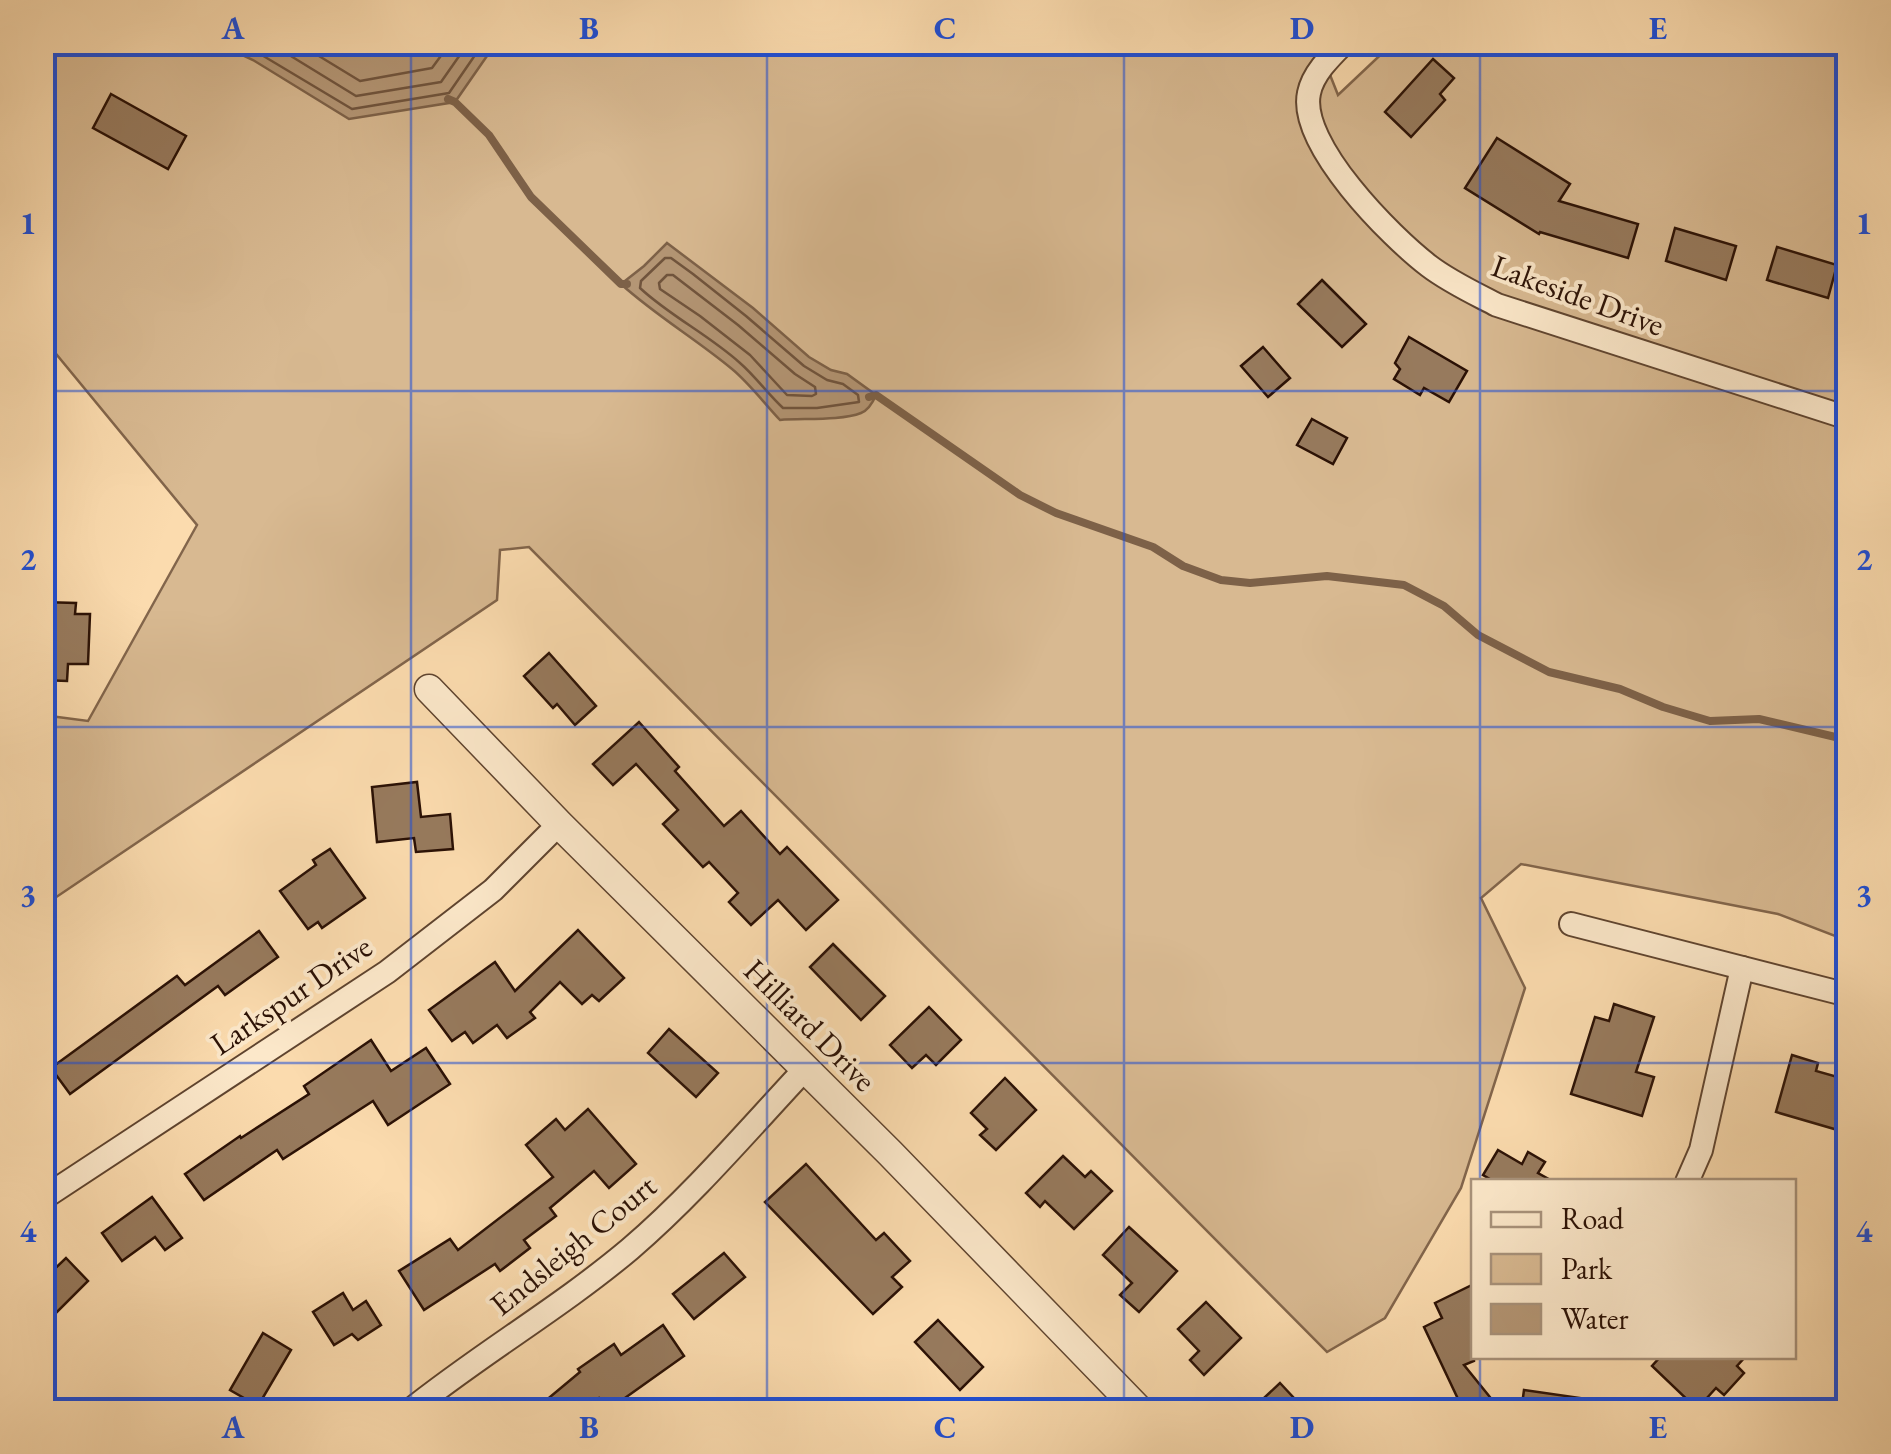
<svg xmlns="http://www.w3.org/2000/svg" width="1891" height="1454" font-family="'EB Garamond',serif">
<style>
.green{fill:#d8b991;stroke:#82654b;stroke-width:2.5}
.water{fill:#b49675;stroke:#7d6148;stroke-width:2.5}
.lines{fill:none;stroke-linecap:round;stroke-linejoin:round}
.shore{stroke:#70543d;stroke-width:2.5}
.stream{stroke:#7d6148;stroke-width:8}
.building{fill:#977a5d;stroke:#2b1105;stroke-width:2.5}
.minor-casing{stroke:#5f442f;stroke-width:26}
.tertiary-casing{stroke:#5f442f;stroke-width:31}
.minor{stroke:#fce8ca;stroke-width:22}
.tertiary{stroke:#fce8ca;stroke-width:28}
.grid{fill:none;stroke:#1d4ed8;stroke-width:2.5;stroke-opacity:0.55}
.labels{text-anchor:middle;stroke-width:8;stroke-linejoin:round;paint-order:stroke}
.street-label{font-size:32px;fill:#2b1105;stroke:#fce8ca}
.neatline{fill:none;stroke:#1d4ed8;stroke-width:4}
.grid-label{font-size:32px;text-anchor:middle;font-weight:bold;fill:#1d4ed8}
</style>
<rect width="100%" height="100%" fill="#fbdbae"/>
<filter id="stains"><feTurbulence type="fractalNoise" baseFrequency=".002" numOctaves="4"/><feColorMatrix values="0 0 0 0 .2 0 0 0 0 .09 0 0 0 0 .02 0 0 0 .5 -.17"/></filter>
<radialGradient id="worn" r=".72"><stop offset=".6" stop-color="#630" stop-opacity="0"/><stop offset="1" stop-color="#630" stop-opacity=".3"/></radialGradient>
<path class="green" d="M1317,42L1338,95L1393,43H1848V941L1778,914L1521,864L1481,898L1525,988L1461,1188L1385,1318L1327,1352L529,547L500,550L497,600L43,906L42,715L88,721L197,525L43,338V43Z"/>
<g class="water">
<path d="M217,43H496L455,102L349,119L253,60Z"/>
<path d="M667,243L753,308L809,357L831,370L847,374L876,395C873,402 869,410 861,413C841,421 802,418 780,420C764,403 749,383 732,369C696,339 655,315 621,284L644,266Z"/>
</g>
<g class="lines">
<g class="shore">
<path d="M240,42L352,109L449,93L484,42"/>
<path d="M268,42L356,96L441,82L469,42"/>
<path d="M296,42L360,81L432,68L451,42"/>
<path d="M665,258H671L693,274L746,316L804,366L827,380L843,384L858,395L859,402L817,408H783C768,394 755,376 740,363C709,335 670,316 640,288L641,281Z"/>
<path d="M667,275H673L738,325L795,374L815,387L816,394L812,396L787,395L750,355L700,316L660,289L659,283Z"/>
</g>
<g class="stream">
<path d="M448,99L455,102L489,135L531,197L621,284H627"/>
<path d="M869,397L876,395L1020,495L1056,513L1153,547L1183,566L1221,580L1250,583L1327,576L1404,585L1444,606L1478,635L1549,672L1620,689L1663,707L1710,721L1759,719L1848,740"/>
</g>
</g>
<g class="building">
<path d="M1433,59L1454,78L1440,94L1445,100L1411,137L1385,112Z"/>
<path d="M111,94L186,136L168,169L93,128Z"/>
<path d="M1497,138L1570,184L1559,201L1638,224L1628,258L1540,232L1539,234L1465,188Z"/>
<path d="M1675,228L1736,246L1726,280L1666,261Z"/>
<path d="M1777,247L1837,265L1828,298L1767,280Z"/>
<path d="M1322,280L1366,324L1342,347L1298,304Z"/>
<path d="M1409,337L1467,371L1449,402L1424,388L1420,395L1394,379L1400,369L1395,363Z"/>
<path d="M1263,347L1290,378L1268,397L1241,366Z"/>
<path d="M1312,419L1347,438L1333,464L1297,445Z"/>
<path d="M42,602L76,603L75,614H90L88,664H68L67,681L42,680Z"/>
<path d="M549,653L596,706L575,725L557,704L553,708L524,676Z"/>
<path d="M639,722L679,767L675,771L724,826L741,811L780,854L787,847L838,900L806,930L778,900L751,925L729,902L738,893L709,862L703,867L663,824L678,810L636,764L613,785L593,764Z"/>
<path d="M417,782L421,817L450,814L453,849L416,852L414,838L377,842L372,787Z"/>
<path d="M330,849L365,898L322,928L318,922L308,929L280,891L316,865L313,860Z"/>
<path d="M578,930L624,978L599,1001L592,995L582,1004L560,982L530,1012L535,1018L507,1038L497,1025L473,1043L465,1032L452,1041L429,1010L495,962L515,991Z"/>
<path d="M259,931L278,957L225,995L218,986L70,1094L51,1068L177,976L185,985Z"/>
<path d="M833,944L885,996L861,1020L810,967Z"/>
<path d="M1614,1004L1654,1017L1636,1072L1654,1077L1642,1116L1571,1094L1595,1017L1609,1021Z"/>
<path d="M929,1007L961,1040L936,1065L926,1055L912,1068L890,1045Z"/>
<path d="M669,1029L718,1073L696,1097L648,1053Z"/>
<path d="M371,1040L391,1071L426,1048L450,1084L388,1125L373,1101L283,1159L277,1150L204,1200L185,1174L240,1136L241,1138L309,1094L304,1086Z"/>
<path d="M1792,1055L1818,1063L1816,1071L1848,1080V1133L1776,1112Z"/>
<path d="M1005,1078L1036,1110L996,1150L980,1135L987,1129L971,1113Z"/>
<path d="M588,1109L636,1164L609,1188L594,1171L550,1208L556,1216L524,1240L530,1248L500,1271L495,1264L424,1310L399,1271L450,1239L458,1250L553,1177L526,1145L556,1119L565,1130Z"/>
<path d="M1498,1150L1522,1164L1528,1152L1545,1162L1538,1173L1554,1182H1495L1483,1175Z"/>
<path d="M1063,1156L1085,1177L1091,1171L1112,1191L1074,1229L1045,1201L1040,1207L1026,1193Z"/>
<path d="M806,1164L876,1240L884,1233L910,1261L892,1277L902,1287L873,1314L765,1202Z"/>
<path d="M152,1197L182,1238L165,1250L155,1237L122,1261L102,1233Z"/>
<path d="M1129,1227L1177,1271L1139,1312L1120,1295L1132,1283L1103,1255Z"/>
<path d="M724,1253L745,1277L694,1319L673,1294Z"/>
<path d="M66,1258L88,1281L42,1327V1281Z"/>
<path d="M1474,1284V1361L1464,1365L1502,1412H1463L1455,1402L1458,1399L1424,1327L1442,1318L1435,1303Z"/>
<path d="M343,1293L353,1310L366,1301L381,1325L358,1340L352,1334L334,1345L313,1312Z"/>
<path d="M1206,1302L1241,1338L1204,1375L1190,1360L1199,1351L1178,1329Z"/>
<path d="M938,1320L983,1367L960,1390L915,1342Z"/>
<path d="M663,1325L684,1356L608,1410L599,1398L582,1412H532L580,1372L578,1369L614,1344L621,1355Z"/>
<path d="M263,1333L291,1350L258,1406L230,1390Z"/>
<path d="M1661,1356H1746L1737,1366L1744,1373L1724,1395L1716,1388L1697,1409L1652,1366Z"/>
<path d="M1280,1383L1307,1412H1249Z"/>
<path d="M1524,1390L1594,1400L1593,1412H1521Z"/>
</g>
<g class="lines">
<defs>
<g id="minor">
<path d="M1345,42C1331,56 1313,73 1309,93C1298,144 1391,237 1429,266C1450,282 1474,293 1497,305L1848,418"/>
<path d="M1571,924L1848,995"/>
<path d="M1687,1182L1701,1150L1742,968"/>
<path d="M42,1199L387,972L493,890L559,824"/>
<path d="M408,1412C480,1354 560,1308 630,1249C693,1195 748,1130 805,1069"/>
</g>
<path id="tertiary" d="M429,689L559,824L890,1153L1141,1412"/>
</defs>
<use href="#minor" class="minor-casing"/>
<use href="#tertiary" class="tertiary-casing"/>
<use href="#minor" class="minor"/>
<use href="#tertiary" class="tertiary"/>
</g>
<path class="grid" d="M411,42V1412M767,42V1412M1124,42V1412M1480,42V1182M42,391H1848M42,727H1848M42,1063H1848M1480,1356V1412"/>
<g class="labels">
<g class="street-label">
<text transform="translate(1578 295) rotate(20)" y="11">Lakeside Drive</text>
<text transform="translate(291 995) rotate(-34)" y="11">Larkspur Drive</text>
<text transform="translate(810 1025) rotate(45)" y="11">Hilliard Drive</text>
<text transform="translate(573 1245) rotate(-39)" y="11">Endsleigh Court</text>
</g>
</g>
<rect width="1891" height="1454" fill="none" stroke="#fbdbae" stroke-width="110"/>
<rect x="1471" y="1179" width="325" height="180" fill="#fce8ca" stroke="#a8927b" stroke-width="2.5"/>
<rect x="1491" y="1212" width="50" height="15" fill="#fce8ca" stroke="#a8927b" stroke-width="2.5"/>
<text x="1561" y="1229" font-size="30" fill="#2b1105">Road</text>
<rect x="1491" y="1254" width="50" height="30" fill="#d8b991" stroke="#a8927b" stroke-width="2.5"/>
<text x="1561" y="1279" font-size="30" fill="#2b1105">Park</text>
<rect x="1491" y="1304" width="50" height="30" fill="#b49675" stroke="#a8927b" stroke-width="2.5"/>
<text x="1561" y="1329" font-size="30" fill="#2b1105">Water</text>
<rect x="55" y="55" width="1781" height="1344" class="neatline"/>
<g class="grid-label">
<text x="233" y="39">A</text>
<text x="589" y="39">B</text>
<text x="945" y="39">C</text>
<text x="1302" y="39">D</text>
<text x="1658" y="39">E</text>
<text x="28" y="234">1</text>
<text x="1864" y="234">1</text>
<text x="28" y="570">2</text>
<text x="1864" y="570">2</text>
<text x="28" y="906">3</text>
<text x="1864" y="906">3</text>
<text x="28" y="1242">4</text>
<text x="1864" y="1242">4</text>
<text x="233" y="1438">A</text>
<text x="589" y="1438">B</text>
<text x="945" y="1438">C</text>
<text x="1302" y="1438">D</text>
<text x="1658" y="1438">E</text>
</g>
<rect width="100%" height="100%" filter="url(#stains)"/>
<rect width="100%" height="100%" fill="url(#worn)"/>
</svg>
